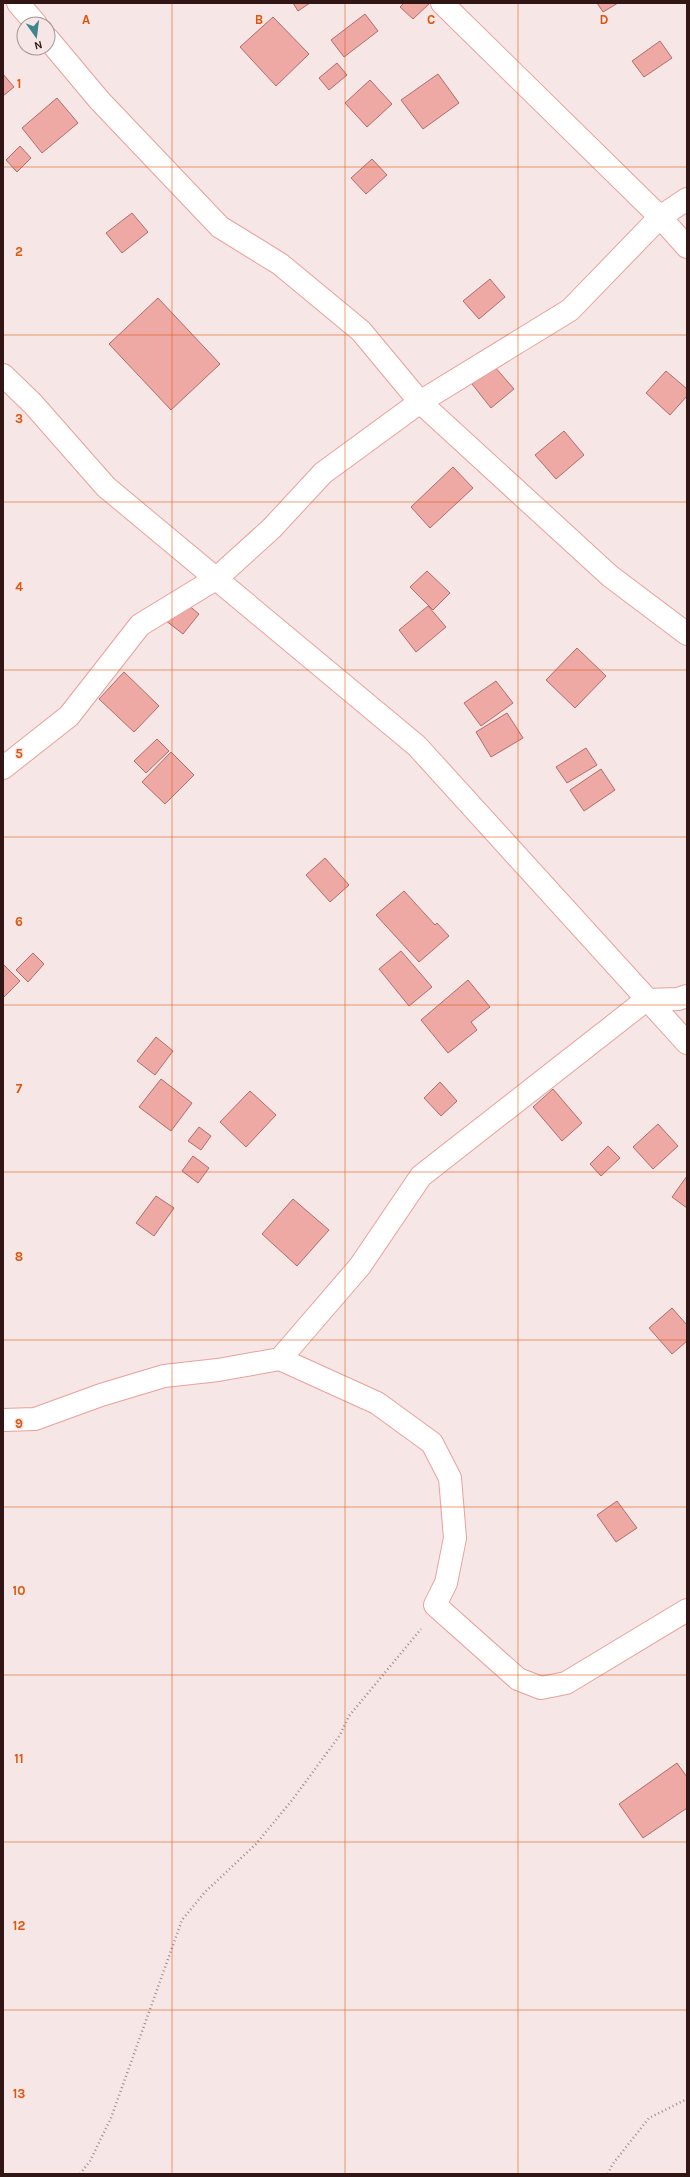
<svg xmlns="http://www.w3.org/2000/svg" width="690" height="2177" font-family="Karla,sans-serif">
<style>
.building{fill:#eea9a4;stroke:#b26d69}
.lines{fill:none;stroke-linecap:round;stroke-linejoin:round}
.street-casing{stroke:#e9a09c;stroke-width:24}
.path{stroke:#a18b8a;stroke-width:2.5;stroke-dasharray:1 3;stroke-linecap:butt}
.street{stroke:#fff;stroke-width:22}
.grid{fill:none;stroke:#df560c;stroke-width:1;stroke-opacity:0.55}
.grid-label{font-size:13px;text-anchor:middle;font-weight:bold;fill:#df560c;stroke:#f6e6e5;stroke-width:3;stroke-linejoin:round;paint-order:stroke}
</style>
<rect width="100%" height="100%" fill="#f6e6e5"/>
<g class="building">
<path d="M293,3H310L298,11Z"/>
<path d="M404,3H430L413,19L400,7Z"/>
<path d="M597,3H618L603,12Z"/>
<path d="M365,14L378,31L344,57L331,40Z"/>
<path d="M273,17L309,54L276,86L240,47Z"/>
<path d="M660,41L672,58L644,77L632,61Z"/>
<path d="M337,63L347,75L329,90L319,78Z"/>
<path d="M3,74L14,87L3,96Z"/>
<path d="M438,74L459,103L423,129L401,100Z"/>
<path d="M370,80L392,104L367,127L345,103Z"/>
<path d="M57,98L78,123L42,153L22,128Z"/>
<path d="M20,146L31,158L17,172L6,160Z"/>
<path d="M372,159L387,175L366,194L351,178Z"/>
<path d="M132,213L148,232L122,253L106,233Z"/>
<path d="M490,279L505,297L479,319L463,301Z"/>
<path d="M158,298L220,364L171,410L109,344Z"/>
<path d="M494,366L514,389L491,408L472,384Z"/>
<path d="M666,371L687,389V396L670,415L646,393Z"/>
<path d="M564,431L584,455L556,479L535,455Z"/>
<path d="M453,467L473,488L430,528L411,507Z"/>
<path d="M427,571L450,593L433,610L410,587Z"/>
<path d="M182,600L199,614L183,634L165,620Z"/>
<path d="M428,606L446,627L416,652L399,630Z"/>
<path d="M577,648L606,676L575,708L546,680Z"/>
<path d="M124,672L159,706L134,732L99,699Z"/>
<path d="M496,681L513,703L481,726L464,703Z"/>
<path d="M507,713L523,738L491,757L476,732Z"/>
<path d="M157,739L169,751L146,773L134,761Z"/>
<path d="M586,748L597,765L567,783L556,767Z"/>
<path d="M171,752L194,775L165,804L142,782Z"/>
<path d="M601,769L615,790L584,811L570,790Z"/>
<path d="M325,858L349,885L330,902L306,875Z"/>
<path d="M404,891L435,925L437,923L449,936L419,962L376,915Z"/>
<path d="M401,951L432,987L409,1006L379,969Z"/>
<path d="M33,953L44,964L28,982L16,970Z"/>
<path d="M3,964L20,981L3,998Z"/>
<path d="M468,980L490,1007L471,1022L477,1030L448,1053L421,1020Z"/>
<path d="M156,1037L173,1051L155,1075L137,1061Z"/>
<path d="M161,1079L192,1103L171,1131L139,1107Z"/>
<path d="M440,1082L457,1101L441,1116L424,1098Z"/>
<path d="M553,1089L582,1123L562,1141L533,1107Z"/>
<path d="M250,1091L276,1115L246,1147L220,1122Z"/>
<path d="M658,1124L678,1146L653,1169L633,1147Z"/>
<path d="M199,1127L211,1136L201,1150L188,1141Z"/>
<path d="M608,1146L620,1158L601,1176L590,1164Z"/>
<path d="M193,1156L209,1168L198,1183L182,1171Z"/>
<path d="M687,1176V1208L672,1197Z"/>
<path d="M156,1196L174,1208L154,1236L136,1223Z"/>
<path d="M293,1199L329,1230L297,1266L262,1234Z"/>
<path d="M672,1308L687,1325V1341L672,1354L649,1328Z"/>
<path d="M617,1501L637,1528L616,1542L597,1515Z"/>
<path d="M677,1763L687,1777V1808L643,1838L619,1804Z"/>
</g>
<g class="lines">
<defs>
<g id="street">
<path d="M18,3L36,24"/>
<path d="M442,3L660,217L687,247"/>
<path d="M48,39L100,101L220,227L280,264L361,331L420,402L610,576L687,634"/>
<path d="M3,375L33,404L106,487L417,746L687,1043"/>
<path d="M3,768L69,716L140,625L217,578L272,528L323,473L420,402L570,310L660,217L687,199"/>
<path d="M280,1359L377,1403L432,1443L450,1478L455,1538L446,1583L435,1605L518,1679L541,1688L566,1683L687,1610"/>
<path d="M3,1420L35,1419L101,1395L164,1376L218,1370L280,1359L360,1266L421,1176L646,1000L678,999L687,996"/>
</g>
</defs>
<use href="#street" class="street-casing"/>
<g class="path">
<path d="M80,2174L90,2161L111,2118L182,1920L205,1892L256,1844L293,1799L340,1735L349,1716L421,1629"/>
<path d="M608,2174L612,2165L649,2118L687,2099"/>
</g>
<use href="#street" class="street"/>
</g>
<path class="grid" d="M172,3V2174M345,3V2174M518,3V2174M3,167H687M3,335H687M3,502H687M3,670H687M3,837H687M3,1005H687M3,1172H687M3,1340H687M3,1507H687M3,1675H687M3,1842H687M3,2010H687"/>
<g class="grid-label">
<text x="86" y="24">A</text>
<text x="259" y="24">B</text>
<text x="431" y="24">C</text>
<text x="604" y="24">D</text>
<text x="19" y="88">1</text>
<text x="19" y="256">2</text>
<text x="19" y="423">3</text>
<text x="19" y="591">4</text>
<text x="19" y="758">5</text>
<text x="19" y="926">6</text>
<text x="19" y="1093">7</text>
<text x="19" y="1261">8</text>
<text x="19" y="1428">9</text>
<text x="19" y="1595">10</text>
<text x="19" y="1763">11</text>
<text x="19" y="1930">12</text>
<text x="19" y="2098">13</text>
</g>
<rect width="690" height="2177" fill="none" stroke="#321615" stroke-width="8"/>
<g transform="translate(36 36) rotate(166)"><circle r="19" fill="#f6e6e5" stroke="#a89392"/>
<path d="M0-3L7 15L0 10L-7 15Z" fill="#3e868c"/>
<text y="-6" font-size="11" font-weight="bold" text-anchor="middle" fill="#321615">N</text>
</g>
</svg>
